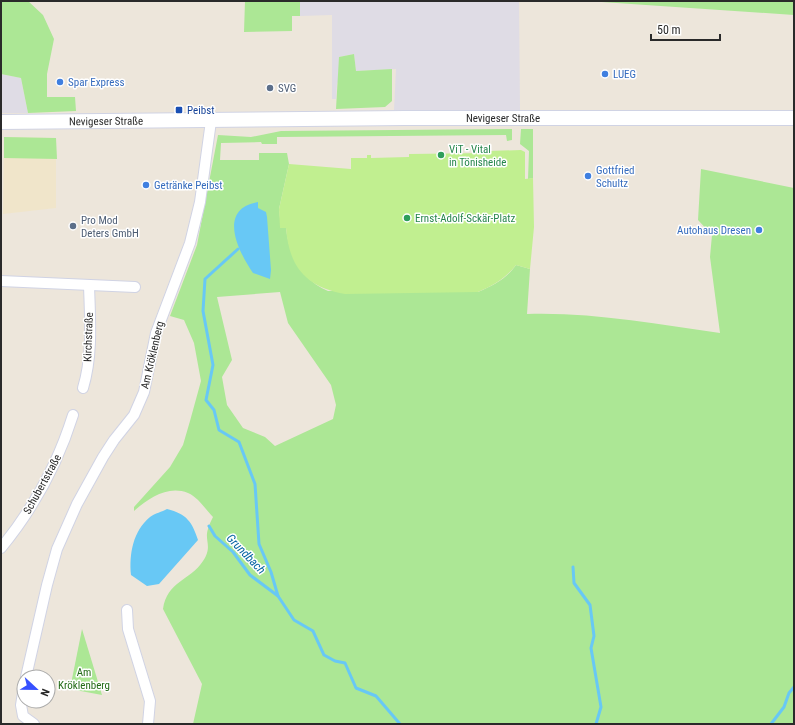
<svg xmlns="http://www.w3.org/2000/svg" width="795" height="725" font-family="'Roboto Condensed',sans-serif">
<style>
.industrial{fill:#dfdce5}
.education{fill:#f0e5ca}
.green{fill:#ace795;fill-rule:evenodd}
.pitch{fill:#c1ef90}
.water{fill:#68c8f5}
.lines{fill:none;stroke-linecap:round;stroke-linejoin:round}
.stream{stroke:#68c8f5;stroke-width:3}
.street-casing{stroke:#d0d3e4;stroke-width:12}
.secondary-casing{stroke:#d0d3e4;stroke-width:16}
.street{stroke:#fff;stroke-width:10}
.secondary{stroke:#fff;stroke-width:14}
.shop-dot{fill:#3f7fe0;stroke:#fff;stroke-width:1.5}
.service-dot{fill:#5c6f8a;stroke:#fff;stroke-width:1.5}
.transit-dot{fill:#1a4fb4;stroke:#fff;stroke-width:1.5}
.leisure-dot{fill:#2e9e5b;stroke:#fff;stroke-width:1.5}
.labels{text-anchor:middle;stroke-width:3;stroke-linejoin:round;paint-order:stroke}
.shop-label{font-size:11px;fill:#366cbe;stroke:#fff;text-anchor:start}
.service-label{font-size:11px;fill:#4e5e75;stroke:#fff;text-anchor:start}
.transit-label{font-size:11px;fill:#164399;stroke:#fff;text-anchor:start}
.street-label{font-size:11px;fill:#2a2a2a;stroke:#fff}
.leisure-label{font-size:11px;fill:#27864d;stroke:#fff;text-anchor:start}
.park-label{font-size:11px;fill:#236b16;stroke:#fff}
.water-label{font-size:12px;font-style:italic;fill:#0664a2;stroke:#fff}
</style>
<rect width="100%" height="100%" fill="#ede6db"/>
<g class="industrial">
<path d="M300,1H519L520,110H394L396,69L356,71L354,54L339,57V82L337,83L336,99H332V15L300,16Z"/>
<path d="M1,74L21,78L28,113H1Z"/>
</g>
<path class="education" d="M4,137L56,138V208L3,214Z"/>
<g class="green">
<path d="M1,1H28L43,15L54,39L47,74V97H75L76,111L28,113L21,78L1,74Z"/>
<path d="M245,1H300V16H292V31L244,32Z"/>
<path d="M587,1H794V15Z"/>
<path d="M354,54L356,71L392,69V101L385,107L336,109L339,57Z"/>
<path d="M512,129V140L507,141L506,135L277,137V144H262L261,142L221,143L220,160H259V153H287L289,164L279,209L281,228H286C289,256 302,280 328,291L478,292C494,285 506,279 516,265L530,269L527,314C592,312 656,324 720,333L710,257L712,235L698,220L701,169L794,188V724H193L202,684L163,609C167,581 190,581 203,561C213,546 204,541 208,529C209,525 211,521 213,517C206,510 198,497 188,493C168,485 149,498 134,511V507L170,467L183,445L190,421L201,381L194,343L184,320L170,316L197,245L218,135L251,137L281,131ZM280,292L288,323L331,385L336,405L333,419L275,446L265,437L243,428L227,405L222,377L232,360L217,297Z"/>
<path d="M521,129H533V178L528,179L529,151L520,144Z"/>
<path d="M4,137L56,138L57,159L4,158Z"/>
<path d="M82,629L102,695L70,689Z"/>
</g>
<path class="pitch" d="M521,150L525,152V179L533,178L534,227L530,269L516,265C505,279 494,285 478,292L345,294C306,287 289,267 286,228H280L279,209L289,164L351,169V158H367V155H371V158L408,157H409V154L488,153V151Z"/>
<g class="water">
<path d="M258,202V208L266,212L267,217L271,270L270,279L253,273C238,251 217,209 258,202Z"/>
<path d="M167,509C187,514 192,522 198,540L159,584L147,586L131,575C129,554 133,531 150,517C155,513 162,512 167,509Z"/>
</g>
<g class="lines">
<g class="stream">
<path d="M238,249L205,279L203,311L213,365L206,400L214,410L219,430L239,442L255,484L259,544L271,572L278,596"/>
<path d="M209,526L215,536L233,552L250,575L278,596L294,620L313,631L324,655L335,661L345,663L356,688L376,696L400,724"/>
<path d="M573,567L574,583L590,605L594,636L591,648L601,707L596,724"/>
<path d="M771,724L784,707L789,693L794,687"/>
</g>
<defs>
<g id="street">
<path d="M1,281L135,287"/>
<path d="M83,388C93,355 90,319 89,285"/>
<path d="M1,548C33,509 58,463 73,415"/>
<path d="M127,610L128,629L150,701L148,724"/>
<path d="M26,677L47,585L57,549L77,504L103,457L114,440L134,415L144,392L156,333L190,243L200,202L211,121"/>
<path d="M24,687L21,705L23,716L34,724"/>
</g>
<g id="secondary">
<path id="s1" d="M1,122L405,118H794"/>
</g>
</defs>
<use href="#street" class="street-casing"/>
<use href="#secondary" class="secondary-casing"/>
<use href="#street" class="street"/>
<use href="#secondary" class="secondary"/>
</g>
<g class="shop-dot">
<circle cx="605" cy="74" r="4"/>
<circle cx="60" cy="82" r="4"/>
<circle cx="588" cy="176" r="4"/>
<circle cx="146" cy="185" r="4"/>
<circle cx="759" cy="230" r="4"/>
</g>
<g class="service-dot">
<circle cx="270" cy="88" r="4"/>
<circle cx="73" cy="226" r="4"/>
</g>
<rect class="transit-dot" x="175" y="106" width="8" height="8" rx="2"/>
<g class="leisure-dot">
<circle cx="441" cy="155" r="4"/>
<circle cx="407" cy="218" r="4"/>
</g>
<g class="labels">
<g class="shop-label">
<text x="613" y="78">LUEG</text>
<text x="68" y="86">Spar Express</text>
<text x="596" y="174">Gottfried<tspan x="596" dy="13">Schultz</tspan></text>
<text x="154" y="189">Getränke Peibst</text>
<text x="751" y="234" text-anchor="end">Autohaus Dresen</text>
</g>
<g class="service-label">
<text x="278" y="92">SVG</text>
<text x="81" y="224">Pro Mod<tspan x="81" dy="13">Deters GmbH</tspan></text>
</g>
<g class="transit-label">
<text x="187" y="114">Peibst</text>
</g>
<g class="street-label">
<text dy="4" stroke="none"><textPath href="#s1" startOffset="502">Nevigeser Straße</textPath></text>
<text dy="4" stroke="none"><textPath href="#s1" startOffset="105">Nevigeser Straße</textPath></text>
<text transform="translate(88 337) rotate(-88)" y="4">Kirchstraße</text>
<text transform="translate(152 355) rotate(-77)" y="4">Am Kröklenberg</text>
<text transform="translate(42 484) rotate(-61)" y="4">Schubertstraße</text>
</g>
<g class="leisure-label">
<text x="449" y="153">ViT - Vital<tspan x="449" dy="13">in Tönisheide</tspan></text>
<text x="415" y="222">Ernst-Adolf-Sckär-Platz</text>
</g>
<g class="park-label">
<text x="84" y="676">Am<tspan x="84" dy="13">Kröklenberg</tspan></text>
</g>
<g class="water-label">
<text transform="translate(246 554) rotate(46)" y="4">Grundbach</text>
</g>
</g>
<rect width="795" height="725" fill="none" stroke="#2a2a2a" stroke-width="4"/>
<g transform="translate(36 689) rotate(112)"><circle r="19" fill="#ffffff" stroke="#aaaaaa"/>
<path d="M0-3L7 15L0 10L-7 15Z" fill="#3650ff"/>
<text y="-6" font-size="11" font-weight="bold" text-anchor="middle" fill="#2a2a2a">N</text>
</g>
<path d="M651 34v6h69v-6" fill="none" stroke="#2a2a2a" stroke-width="2"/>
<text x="657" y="34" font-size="12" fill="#2a2a2a" stroke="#ffffff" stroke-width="3" paint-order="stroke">50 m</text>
</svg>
